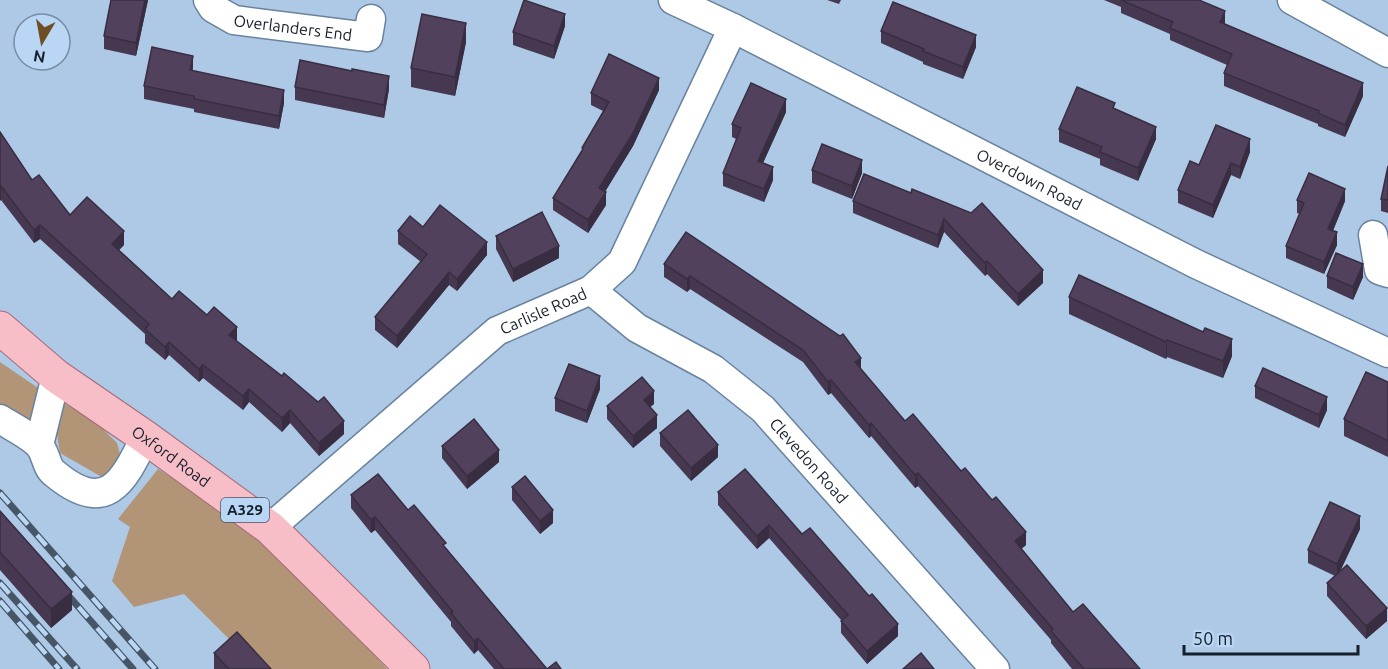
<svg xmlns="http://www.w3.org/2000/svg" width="1388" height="669" font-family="Ubuntu,sans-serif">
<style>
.green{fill:#b19576}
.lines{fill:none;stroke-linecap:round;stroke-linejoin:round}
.minor-casing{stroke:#69839e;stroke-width:31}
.major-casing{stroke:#a56a78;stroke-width:35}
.minor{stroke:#fff;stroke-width:28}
.major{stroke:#f8bec7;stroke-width:33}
.rail-casing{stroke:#465667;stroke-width:7}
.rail{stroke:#b9d6f4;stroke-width:4.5;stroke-dasharray:14;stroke-linecap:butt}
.wall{fill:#463850}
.shaded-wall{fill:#392e41}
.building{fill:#51415d;stroke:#392e41;stroke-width:1.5}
.labels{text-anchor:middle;stroke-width:6;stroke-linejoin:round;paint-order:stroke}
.shield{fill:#b9d6f4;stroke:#465667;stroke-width:1.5}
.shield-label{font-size:15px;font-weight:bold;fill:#151f2a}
.street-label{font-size:16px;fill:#151f2a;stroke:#b9d6f4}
</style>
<rect width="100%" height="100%" fill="#adc9e6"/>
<g class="green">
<path d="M0,362L44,392L31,428L0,412Z"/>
<path d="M61,402L93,419L117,443L123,465L107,480L60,453L56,428Z"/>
<path d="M158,469L279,547L387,669H259L184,594L134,607L112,581L130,527L118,519Z"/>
</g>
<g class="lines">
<defs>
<g id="minor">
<path id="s1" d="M208,0L213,8L234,20L368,37L371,19"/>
<path id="s2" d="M673,0L733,28L1196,264L1388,353"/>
<path d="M1292,0L1388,53"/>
<path d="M1373,235L1379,270L1388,273"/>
<path id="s3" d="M591,290L637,328L713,369L763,409L995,669"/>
<path d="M0,419C11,426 31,436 39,445C46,453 46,467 54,473C105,516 123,484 145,437"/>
<path d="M39,445L56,376"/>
<path id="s4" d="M270,528L497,331L591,290L622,262L733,28"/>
</g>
<g id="major">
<path id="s5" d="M0,328L56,376L145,437L270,528L413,669"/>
</g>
</defs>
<use href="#minor" class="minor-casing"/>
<use href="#major" class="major-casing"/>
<use href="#minor" class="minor"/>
<use href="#major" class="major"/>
<defs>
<g id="rail">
<path d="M0,493L155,669"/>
<path d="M0,583L77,669"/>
<path d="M60,586L133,669"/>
<path d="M0,601L59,669"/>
</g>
</defs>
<use href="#rail" class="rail-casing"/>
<use href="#rail" class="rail"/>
</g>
<g class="wall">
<path d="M111,0H148L136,56L104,49V36Z"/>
<path d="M827,0H841L839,4Z"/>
<path d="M1104,0H1199L1225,24L1363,96L1345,137L1318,126V124L1224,86V73L1227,65L1170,40V34L1121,13V7Z"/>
<path d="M565,26L554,59L513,45V32Z"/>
<path d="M881,31L976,47L963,79L923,64V62L881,43Z"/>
<path d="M466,42L455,96L411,87V68Z"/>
<path d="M193,68L192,70L284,103L279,129L194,112V109L144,99V86Z"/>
<path d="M295,87L389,89L384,118L295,100Z"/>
<path d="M659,90L633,146L605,192L606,205L588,233L553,210V198L582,152V148L603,111L591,105V93Z"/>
<path d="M1115,109L1156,139L1138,181L1100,165V159L1059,142V129Z"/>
<path d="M786,112L763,163L773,180L764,202L723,186V173L736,139L732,137V124Z"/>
<path d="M0,132L32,180L70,215L124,245L119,250L172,299L207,315L237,340L236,341L344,434L319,456L290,423L282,432L249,402L243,410L203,378L199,382L169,355L165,360L145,343V334L40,239L34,243L1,200Z"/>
<path d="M1250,152L1240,179L1231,175L1213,218L1178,203V190L1199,165Z"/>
<path d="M1388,166V213L1381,211V199Z"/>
<path d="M812,170L862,173L852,199L812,183Z"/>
<path d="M911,193L1043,283L1018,306L987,274L985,276L944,232L938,248L853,213V201Z"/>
<path d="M1297,200L1345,201L1333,231L1337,245L1324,274L1286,258V246L1300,214L1297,213Z"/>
<path d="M423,227L487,255L457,291L449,285L397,348L375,330V317L421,262L398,244V231Z"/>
<path d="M686,232L861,369L905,421L961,471L1026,545L1021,549L1073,612L1140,669H1072L1051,643V640L918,486L915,488L871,436L869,438L831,393L828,395L803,362L690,289L687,292L664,277V264Z"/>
<path d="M496,236L559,258L513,282L496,249Z"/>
<path d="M1327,276L1363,277L1353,300L1327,288Z"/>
<path d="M1069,297L1232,356L1223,378L1167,357L1166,359L1069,314Z"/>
<path d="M1388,382V457L1344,436V419Z"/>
<path d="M1255,386L1327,410L1319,428L1255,398Z"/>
<path d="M600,389L587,423L555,411V398Z"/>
<path d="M654,404L650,407L657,428L633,448L607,419V406Z"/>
<path d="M660,433L718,457L691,481L660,446Z"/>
<path d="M442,446L499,462L467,489L442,458Z"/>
<path d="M512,487L553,523L540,534L512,500Z"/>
<path d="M718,492L802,534L898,636L867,664L841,633V620L769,538L757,549L718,505Z"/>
<path d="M351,495L408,510L446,548L547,669H561H494L478,650L474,654L451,626V622L375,530L371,533L351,508Z"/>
<path d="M0,511L72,610L51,628L0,570Z"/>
<path d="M1360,529L1340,572L1387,621L1366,639L1327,596V583L1335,576L1308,563V550Z"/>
<path d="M214,653L271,669H214Z"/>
</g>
<g class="shaded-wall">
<path d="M145,0H148L136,56V43Z"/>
<path d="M1225,11V24L1220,35V22Z"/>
<path d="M565,14V26L554,59V46Z"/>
<path d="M466,23V42L455,96V77Z"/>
<path d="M976,35V47L963,79V67Z"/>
<path d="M193,56V68L190,82V70Z"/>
<path d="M389,76V89L384,118V105Z"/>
<path d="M659,78V90L633,146L599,201V188Z"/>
<path d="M1363,83V96L1345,137V125Z"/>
<path d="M284,90V103L279,129V116Z"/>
<path d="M786,99V112L758,174V161Z"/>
<path d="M1156,127V139L1138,181V168Z"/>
<path d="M1250,139V152L1240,179V167Z"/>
<path d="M862,160V173L852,199V186Z"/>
<path d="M1231,163V175L1213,218V205Z"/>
<path d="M773,167V180L764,202V189Z"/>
<path d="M1,186V200L0,201V187Z"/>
<path d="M1345,189V201L1328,242V229Z"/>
<path d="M606,192V205L588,233V220Z"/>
<path d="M944,219V232L938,248V235Z"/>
<path d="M40,225V239L34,243V230Z"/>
<path d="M124,231V245L112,257V244Z"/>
<path d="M1337,232V245L1324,274V262Z"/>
<path d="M487,242V255L457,291V279Z"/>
<path d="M559,246V258L513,282V269Z"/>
<path d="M987,261V274L985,276V263Z"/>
<path d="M1363,264V277L1353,300V287Z"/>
<path d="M1043,270V283L1018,306V294Z"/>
<path d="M449,272V285L397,348V336Z"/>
<path d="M690,276V289L687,292V279Z"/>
<path d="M237,327V340L229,349V335Z"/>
<path d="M1232,339V356L1223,378V361Z"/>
<path d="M1167,340V357L1166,359V342Z"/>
<path d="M169,342V355L165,360V347Z"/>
<path d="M861,358V370L855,362Z"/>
<path d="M203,365V378L199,382V369Z"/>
<path d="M600,376V389L587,423V411Z"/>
<path d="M831,380V393L828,395V382Z"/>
<path d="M249,389V402L243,410V396Z"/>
<path d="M654,391V404L644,412V400Z"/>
<path d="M1327,397V410L1319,428V415Z"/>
<path d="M290,410V423L282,432V418Z"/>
<path d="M657,415V428L633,448V436Z"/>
<path d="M344,421V434L319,456V443Z"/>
<path d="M871,423V436L869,438V425Z"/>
<path d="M718,445V457L691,481V468Z"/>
<path d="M499,450V462L467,489V476Z"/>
<path d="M918,473V486L915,488V475Z"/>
<path d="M553,510V523L540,534V521Z"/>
<path d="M1360,516V529L1337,577V564Z"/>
<path d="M375,517V530L371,533V520Z"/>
<path d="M769,525V538L757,549V536Z"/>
<path d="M1026,532V545L1015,554V541Z"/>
<path d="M72,592V610L51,628V609Z"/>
<path d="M1387,608V621L1366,639V626Z"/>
<path d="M898,624V636L867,664V651Z"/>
<path d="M478,638V650L474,654V641Z"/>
</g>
<g class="building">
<path d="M111,0H145L136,43L104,36Z"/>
<path d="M524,0L565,14L554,46L513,32Z"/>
<path d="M1121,0H1199L1225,11L1220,22L1363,83L1345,125L1318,113L1319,111L1224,73L1232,54L1170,28L1173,22Z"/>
<path d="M893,2L976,35L963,67L923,51L924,49L881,31Z"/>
<path d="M422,14L466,23L455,77L411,68Z"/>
<path d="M152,47L193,56L190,70L284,90L279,116L194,99V96L144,86Z"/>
<path d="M609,54L659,78L633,133L599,188L606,192L588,220L553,198L583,149L582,148L609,102L591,93Z"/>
<path d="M300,60L352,71V69L389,76L384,105L295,87Z"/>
<path d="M751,83L786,99L758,161L773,167L764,189L723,173L741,128L732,124Z"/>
<path d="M1077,87L1115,103L1113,108L1156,127L1138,168L1100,152L1102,147L1059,129Z"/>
<path d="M1216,125L1250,139L1240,167L1231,163L1213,205L1178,190L1190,161L1199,165Z"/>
<path d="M0,132L32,180L39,175L70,215L87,197L124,231L112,244L172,299L179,291L207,315L214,307L237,327L229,335L282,376L284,373L318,402L324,397L344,421L319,443L290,410L282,418L249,389L243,396L203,365L199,369L169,342L165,347L145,329L149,324L40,225L34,230L1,186L0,187Z"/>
<path d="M822,144L862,160L852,186L812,170Z"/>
<path d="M1388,166V200L1381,199Z"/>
<path d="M1309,173L1345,189L1328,229L1337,232L1324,262L1286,246L1304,203L1297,200Z"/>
<path d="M864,174L911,193L912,189L971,213L982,203L1043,270L1018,294L987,261L985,263L944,219L938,235L853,201Z"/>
<path d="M440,205L487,242L457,279L449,272L397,336L375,317L427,254L398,231L410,216L423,227Z"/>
<path d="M542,212L559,246L513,269L496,236Z"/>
<path d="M686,232L840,336L843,334L861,358L855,362L905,421L913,414L961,471L965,468L992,500L996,497L1026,532L1015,541L1073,612L1083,604L1140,669H1084L1051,631L1053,629L918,473L915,475L871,423L869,425L831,380L828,382L803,350L690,276L687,279L664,264Z"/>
<path d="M1336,253L1363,264L1353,287L1327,276Z"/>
<path d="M1079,275L1203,332L1205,328L1232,339L1223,361L1167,340L1166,342L1069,297Z"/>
<path d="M569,364L600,376L587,411L555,398Z"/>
<path d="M1263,368L1327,397L1319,415L1255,386Z"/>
<path d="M1366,372L1388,382V441L1344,419Z"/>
<path d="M642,377L654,391L644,400L657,415L633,436L607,406Z"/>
<path d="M688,410L718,445L691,468L660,433Z"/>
<path d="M474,419L499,450L467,476L442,446Z"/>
<path d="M745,469L802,534L810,528L869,596L872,594L898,624L867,651L841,621L848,615L769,525L757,536L718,492Z"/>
<path d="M378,474L408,510L414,505L446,543L443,545L547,669L556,662L561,669H504L478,638L474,641L451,613L453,612L375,517L371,520L351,495Z"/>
<path d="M525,476L553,510L540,521L512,487Z"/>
<path d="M1330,502L1360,516L1337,564L1308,550Z"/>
<path d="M0,511L72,592L51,609L0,552Z"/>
<path d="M1347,565L1387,608L1366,626L1327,583Z"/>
<path d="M237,632L271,669H229L214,653Z"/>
<path d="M921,653L934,669H903Z"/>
</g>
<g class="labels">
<rect class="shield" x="221" y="498" width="48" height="24" rx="4.5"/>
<g class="shield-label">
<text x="245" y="515">A329</text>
</g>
<g class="street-label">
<text dy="6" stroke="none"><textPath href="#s1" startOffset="93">Overlanders End</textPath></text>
<text dy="6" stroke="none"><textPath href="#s2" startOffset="399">Overdown Road</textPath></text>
<text dy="6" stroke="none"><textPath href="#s4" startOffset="351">Carlisle Road</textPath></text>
<text dy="6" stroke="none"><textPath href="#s5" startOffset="214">Oxford Road</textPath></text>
<text dy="6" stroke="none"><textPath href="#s3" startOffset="279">Clevedon Road</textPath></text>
</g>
</g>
<g transform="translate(42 42) rotate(190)"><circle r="28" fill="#b9d6f4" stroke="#778da3" stroke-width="1.5"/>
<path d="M0-4.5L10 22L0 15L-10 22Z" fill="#6f4e25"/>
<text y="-9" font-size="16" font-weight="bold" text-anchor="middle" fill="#151f2a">N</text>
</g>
<path d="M1184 645v9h174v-9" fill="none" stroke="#151f2a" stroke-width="3"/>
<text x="1193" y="645" font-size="18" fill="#151f2a" stroke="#b9d6f4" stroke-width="4.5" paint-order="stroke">50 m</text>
</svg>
